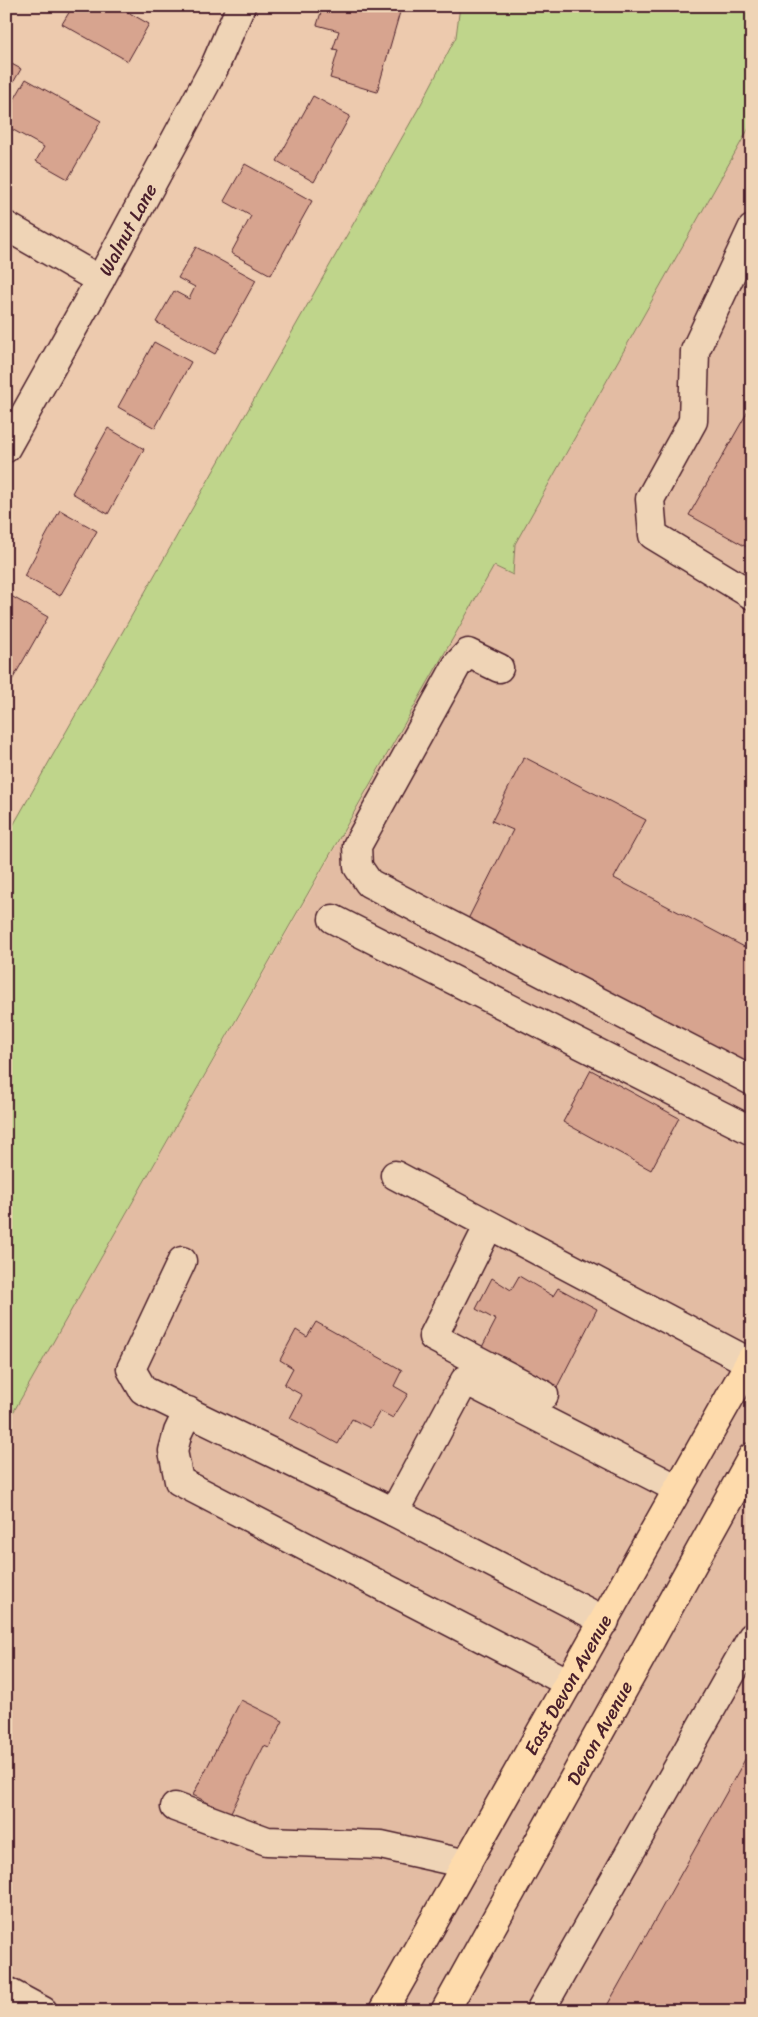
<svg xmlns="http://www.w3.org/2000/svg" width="758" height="2017" font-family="Sriracha,sans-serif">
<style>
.built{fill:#e3bca3}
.green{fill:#bfd58b;stroke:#847a5b}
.building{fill:#d7a48f;stroke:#4a1f2b}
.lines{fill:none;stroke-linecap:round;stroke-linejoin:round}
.minor-casing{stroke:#4a1f2b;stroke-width:31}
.major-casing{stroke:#4a1f2b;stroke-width:31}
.minor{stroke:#efd4b6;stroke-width:28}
.major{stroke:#fedbac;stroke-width:28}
.labels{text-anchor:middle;stroke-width:4;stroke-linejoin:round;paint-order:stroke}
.street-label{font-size:19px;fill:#4a1f2b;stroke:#efd4b6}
</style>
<rect width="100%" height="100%" fill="#edcaae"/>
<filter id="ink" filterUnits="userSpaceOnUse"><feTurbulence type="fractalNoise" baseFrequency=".02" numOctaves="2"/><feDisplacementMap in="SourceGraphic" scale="10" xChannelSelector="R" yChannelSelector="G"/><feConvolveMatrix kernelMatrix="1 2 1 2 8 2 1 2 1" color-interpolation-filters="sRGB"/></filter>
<g filter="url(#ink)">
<path class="built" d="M752,106V2011H6V1425L319,877L494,566L513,575L515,544L749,129Z"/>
<path class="green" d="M460,6H752V106L749,128L515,544L513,575L494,566L6,1425V838L421,104L456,37Z"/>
<g class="building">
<path d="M73,6H128L126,11L149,24L128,61L62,24Z"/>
<path d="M323,6H380L400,12L377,92L330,78L338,50L333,49L339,31L317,25Z"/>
<path d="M6,61L21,69L6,95Z"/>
<path d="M26,79L101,121L68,179L36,161L44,147L6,126V114Z"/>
<path d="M313,96L350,116L314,182L277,161Z"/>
<path d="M245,164L312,201L271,275L231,253L251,216L224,201Z"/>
<path d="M196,247L256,280L215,354L156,322L174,291L189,299L195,287L178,278Z"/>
<path d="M154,342L191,362L155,428L118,407Z"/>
<path d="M752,404V550L689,515Z"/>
<path d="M108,428L144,449L108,514L72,493Z"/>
<path d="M60,510L97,531L60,596L24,576Z"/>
<path d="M11,596L48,617L11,682L6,679V605Z"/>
<path d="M524,757L646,820L614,878L752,951V1057L741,1076L463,929L513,830L492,821Z"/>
<path d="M591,1070L679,1118L651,1170L563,1122Z"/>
<path d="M519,1276L553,1296L558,1288L597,1309L555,1391L481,1349L496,1320L476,1309L492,1278L511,1290Z"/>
<path d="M316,1322L402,1370L394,1386L408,1394L393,1418L380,1411L370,1428L352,1419L338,1444L290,1418L302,1395L284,1385L293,1368L280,1360L296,1330L307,1337Z"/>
<path d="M241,1700L283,1721L269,1748L264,1746L230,1814L193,1795Z"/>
<path d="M752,1747V2011H604Z"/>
</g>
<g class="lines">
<defs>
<g id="minor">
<path d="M6,226L100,280"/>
<path d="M752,229L695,351L693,421L650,499L653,535L752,595"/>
<path id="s1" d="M6,448L100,280L214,68L241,6"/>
<path d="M499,668L468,653L457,665L357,846L358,867L369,883L752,1081"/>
<path d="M333,919L752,1131"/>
<path d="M395,1175L749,1362"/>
<path d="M489,1225L433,1337L544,1395"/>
<path d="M182,1261L131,1369L143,1390L394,1512"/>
<path d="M188,1411L178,1432L173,1451L179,1481L569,1683"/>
<path d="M605,1621L394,1512L465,1380L678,1489"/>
<path d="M175,1807L267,1841L381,1845L467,1864"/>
<path d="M6,1991L43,2011"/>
<path d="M540,2011L752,1637"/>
</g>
<g id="major">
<path id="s2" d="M383,2011L752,1358"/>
<path id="s3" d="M445,2011L752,1457"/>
</g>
</defs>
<use href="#minor" class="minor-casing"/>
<use href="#major" class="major-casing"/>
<use href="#minor" class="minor"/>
<use href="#major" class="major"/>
</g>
</g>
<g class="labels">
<g class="street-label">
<text dy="7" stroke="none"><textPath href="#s1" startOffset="250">Walnut Lane</textPath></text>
<text dy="7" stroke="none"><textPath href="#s2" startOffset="375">East Devon Avenue</textPath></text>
<text dy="7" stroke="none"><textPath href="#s3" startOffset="318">Devon Avenue</textPath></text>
</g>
</g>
<rect width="758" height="2017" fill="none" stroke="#efd4b6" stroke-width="25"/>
<rect x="12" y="12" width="733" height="1992" fill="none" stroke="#4a1f2b" stroke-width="2" filter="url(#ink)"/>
</svg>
